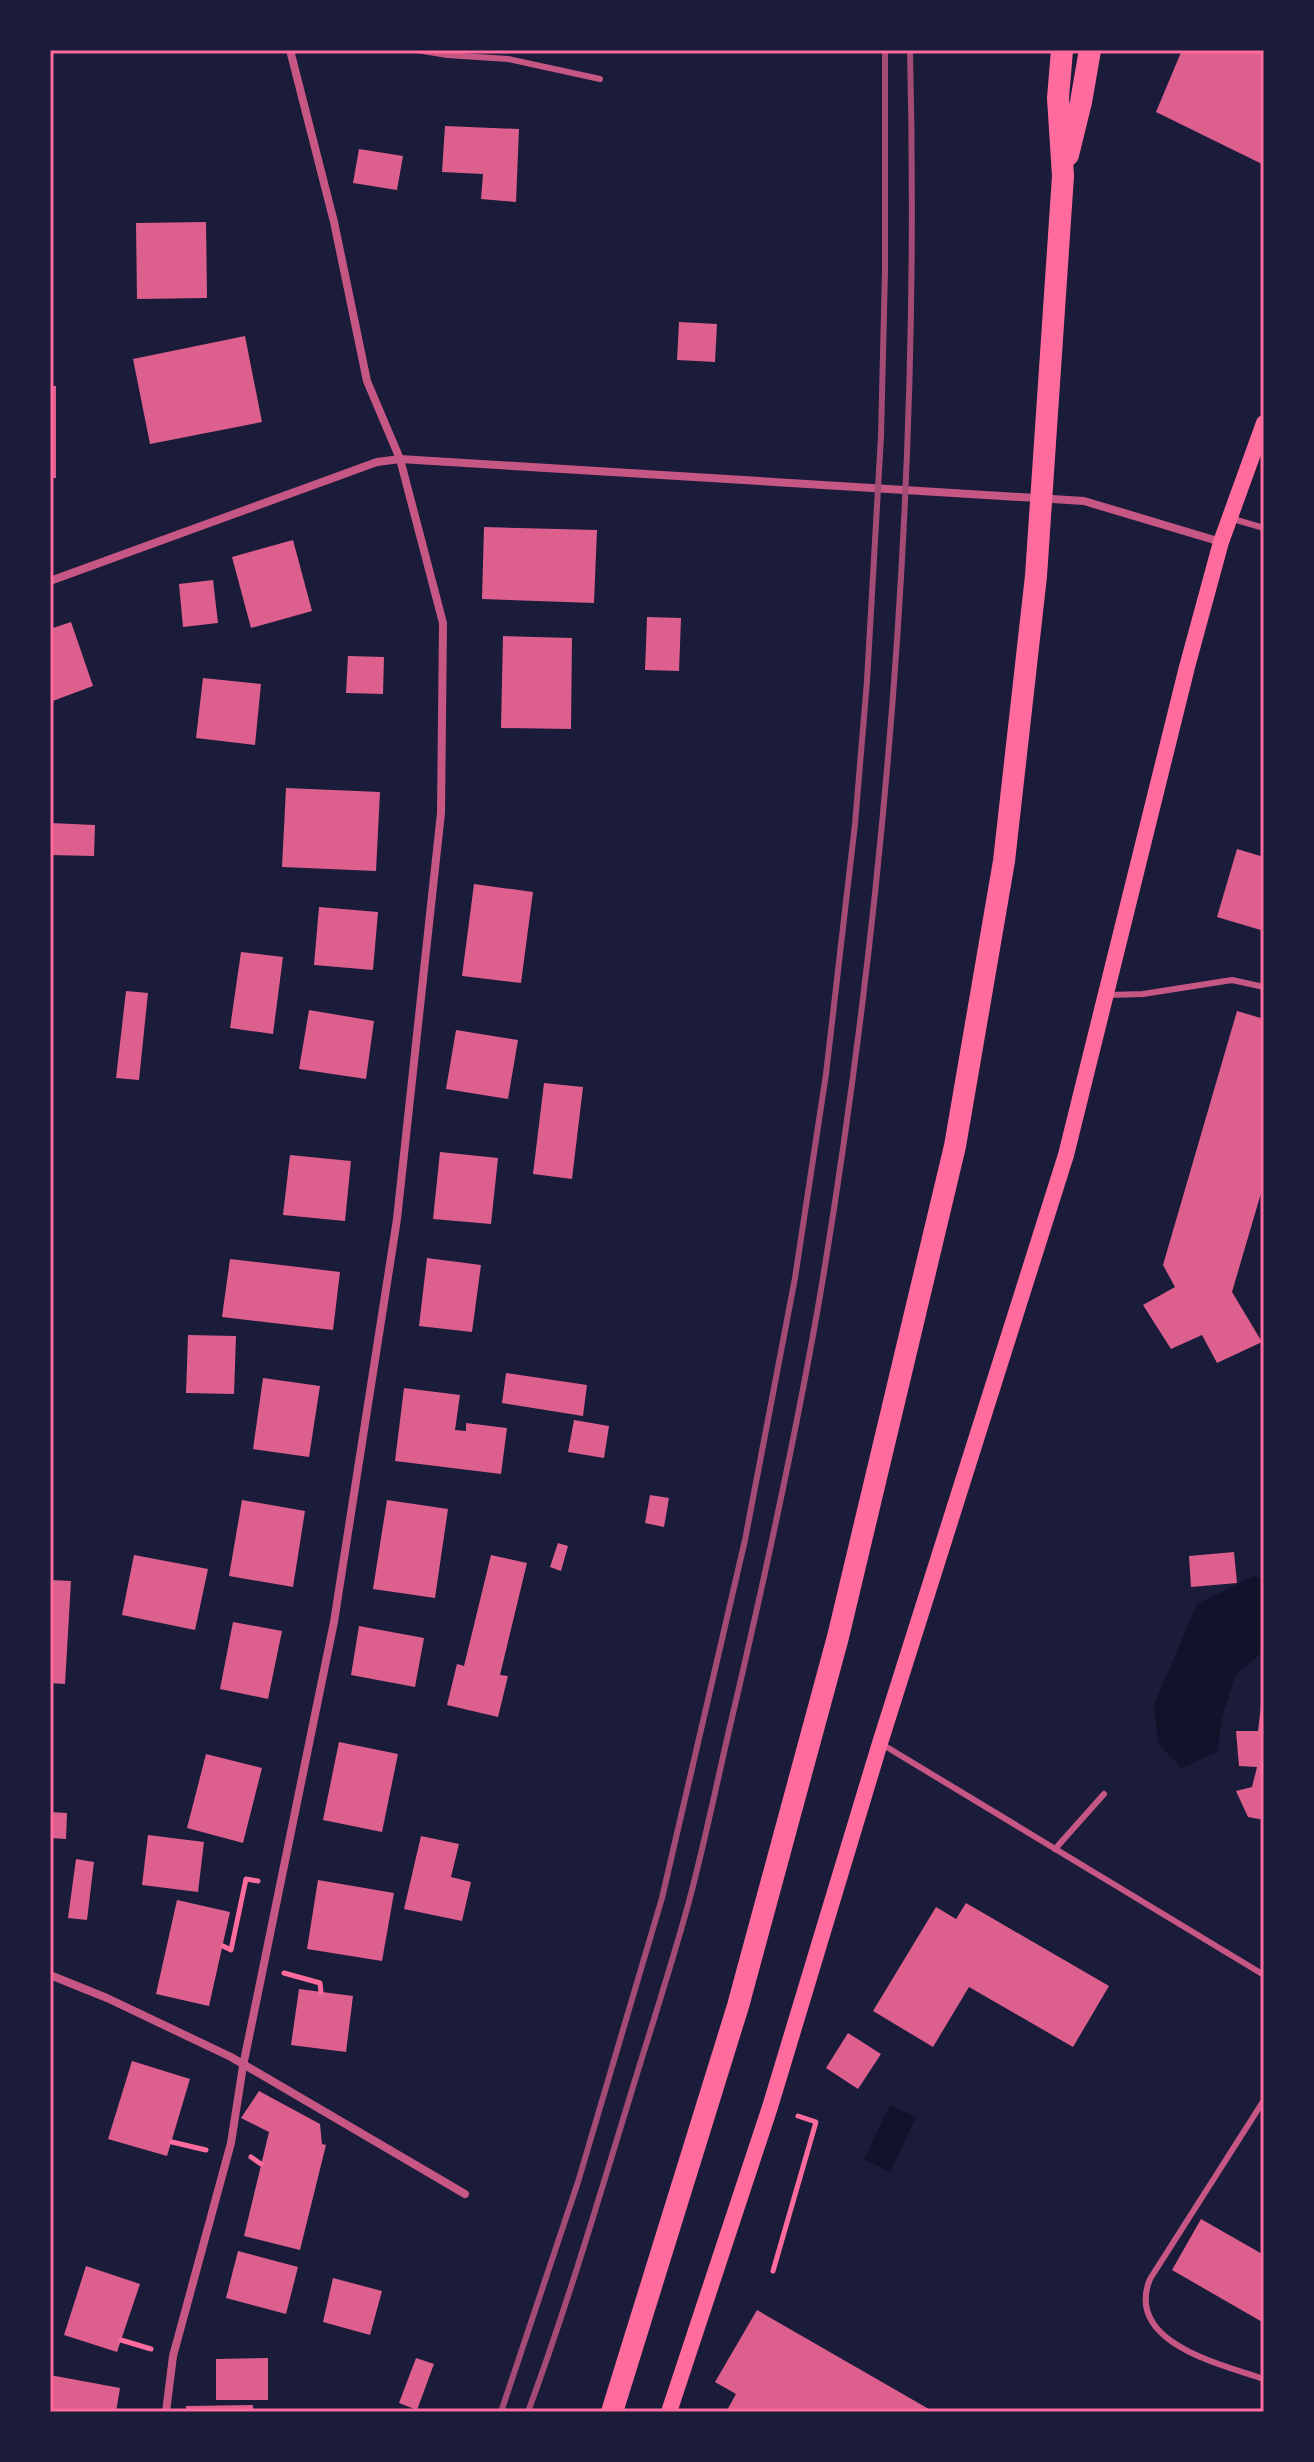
<svg xmlns="http://www.w3.org/2000/svg" width="1314" height="2462" font-family="Manrope,sans-serif">
<style>
.water{fill:#12122b}
.building{fill:#dd5f8e}
.lines{fill:none;stroke-linecap:round;stroke-linejoin:round}
.path{stroke:#ff6b9d;stroke-width:5}
.service{stroke:#c65784;stroke-width:6}
.minor{stroke:#c65784;stroke-width:8}
.secondary{stroke:#ff6b9d;stroke-width:16}
.trunk{stroke:#ff6b9d;stroke-width:22}
.rail{stroke:#a44b75;stroke-width:6}
.neatline{fill:none;stroke:#ff6b9d;stroke-width:3}
</style>
<rect width="100%" height="100%" fill="#1b1b3a"/>
<g class="water">
<path d="M1254,1576L1264,1580V1651L1236,1674L1222,1717L1218,1752L1181,1768L1158,1743L1154,1705L1197,1604Z"/>
<path d="M890,2105L916,2117L890,2172L864,2159Z"/>
</g>
<g class="building">
<path d="M1182,50H1264V165L1156,112Z"/>
<path d="M445,126L519,129L516,202L481,199L483,174L442,172Z"/>
<path d="M359,149L403,156L397,190L353,183Z"/>
<path d="M206,222L207,298L137,299L136,223Z"/>
<path d="M679,322L717,324L715,362L677,360Z"/>
<path d="M245,336L262,422L150,444L133,359Z"/>
<rect x="50" y="386" width="6" height="92"/>
<path d="M484,527L597,530L594,603L482,599Z"/>
<path d="M293,540L312,611L251,628L232,557Z"/>
<path d="M213,580L218,623L183,627L179,584Z"/>
<path d="M647,617L681,618L679,671L645,670Z"/>
<path d="M71,622L93,686L50,702V629Z"/>
<path d="M503,636L572,638L571,729L501,728Z"/>
<path d="M348,656L384,657L383,694L346,693Z"/>
<path d="M203,678L261,684L255,745L196,738Z"/>
<path d="M286,788L380,792L376,871L282,867Z"/>
<path d="M50,823L95,825L94,856L50,855Z"/>
<path d="M1237,849L1264,857V931L1217,917Z"/>
<path d="M474,884L533,892L521,983L462,976Z"/>
<path d="M319,907L378,912L373,970L314,965Z"/>
<path d="M241,952L283,957L273,1034L230,1028Z"/>
<path d="M126,991L148,993L139,1080L116,1078Z"/>
<path d="M309,1010L374,1021L366,1079L299,1069Z"/>
<path d="M1237,1011L1264,1019V1183L1232,1292L1262,1342L1217,1363L1202,1335L1171,1349L1143,1305L1175,1287L1163,1265Z"/>
<path d="M456,1030L518,1040L508,1099L446,1089Z"/>
<path d="M544,1083L583,1087L572,1179L533,1174Z"/>
<path d="M440,1152L498,1158L491,1224L433,1219Z"/>
<path d="M290,1155L351,1161L345,1221L283,1215Z"/>
<path d="M427,1258L481,1265L472,1332L419,1326Z"/>
<path d="M230,1259L340,1272L333,1330L222,1317Z"/>
<path d="M188,1335L236,1336L234,1394L186,1393Z"/>
<path d="M506,1373L587,1385L583,1416L502,1403Z"/>
<path d="M263,1378L320,1386L309,1457L253,1449Z"/>
<path d="M404,1388L460,1395L455,1430L466,1431V1423L507,1428L501,1474L395,1461Z"/>
<path d="M574,1420L609,1426L604,1458L568,1452Z"/>
<path d="M650,1495L669,1498L664,1527L645,1523Z"/>
<path d="M242,1500L305,1511L293,1587L229,1576Z"/>
<path d="M387,1500L448,1509L435,1598L373,1589Z"/>
<path d="M558,1543L568,1546L561,1571L550,1567Z"/>
<path d="M1234,1552L1237,1583L1191,1587L1189,1556Z"/>
<path d="M134,1555L208,1569L195,1630L122,1615Z"/>
<path d="M491,1555L527,1563L500,1675L508,1676L498,1717L447,1705L457,1664L464,1666Z"/>
<path d="M50,1580L71,1581L65,1684L50,1683Z"/>
<path d="M233,1622L282,1631L268,1699L220,1689Z"/>
<path d="M359,1626L424,1638L415,1687L351,1675Z"/>
<path d="M1262,1697H1264V1820L1248,1817L1236,1791L1252,1787L1257,1767L1239,1766L1236,1731H1258Z"/>
<path d="M339,1742L398,1754L382,1832L323,1820Z"/>
<path d="M206,1754L262,1768L243,1843L187,1828Z"/>
<path d="M50,1812L67,1813L66,1839L50,1838Z"/>
<path d="M148,1835L204,1842L198,1892L142,1885Z"/>
<path d="M421,1836L459,1844L451,1877L471,1882L462,1921L404,1909Z"/>
<path d="M76,1859L94,1862L87,1920L68,1918Z"/>
<path d="M318,1880L394,1893L382,1961L307,1949Z"/>
<path d="M177,1900L230,1912L209,2006L156,1994Z"/>
<path d="M966,1903L1109,1986L1073,2047L969,1987L933,2047L873,2011L936,1907L956,1919Z"/>
<path d="M299,1989L353,1996L346,2052L291,2045Z"/>
<path d="M848,2033L881,2054L858,2089L826,2068Z"/>
<path d="M132,2061L190,2079L167,2156L108,2139Z"/>
<path d="M259,2091L320,2124L322,2144L326,2145L300,2250L244,2236L269,2132L241,2118Z"/>
<path d="M1201,2219L1264,2255V2323L1172,2270Z"/>
<path d="M238,2251L298,2267L286,2314L226,2298Z"/>
<path d="M86,2266L140,2284L117,2352L64,2335Z"/>
<path d="M333,2278L382,2291L370,2335L323,2322Z"/>
<path d="M757,2310L934,2412H726L736,2394L715,2382Z"/>
<path d="M268,2358V2400H216V2359Z"/>
<path d="M416,2358L434,2364L417,2410L399,2403Z"/>
<path d="M50,2375L120,2388L116,2412H59L50,2409Z"/>
<path d="M253,2405V2412H186V2406Z"/>
</g>
<g class="lines">
<g class="path">
<path d="M223,1946L231,1950L246,1879L258,1881"/>
<path d="M284,1973L320,1983L321,1992"/>
<path d="M172,2142L206,2150"/>
<path d="M251,2157L261,2164"/>
<path d="M773,2271L816,2122L798,2116"/>
<path d="M121,2340L151,2349"/>
</g>
<g class="service">
<path d="M417,50L447,55L508,59L600,79"/>
<path d="M1233,519L1264,528"/>
<path d="M1109,995L1143,994L1232,980L1264,987"/>
<path d="M880,1743L1264,1975"/>
<path d="M1055,1849L1104,1794"/>
<path d="M1264,2100L1150,2279C1124,2343 1221,2364 1264,2379"/>
</g>
<g class="minor">
<path d="M50,581L377,462L400,459L1084,501L1221,542"/>
<path d="M50,1975L107,1998L231,2057L465,2194"/>
<path d="M166,2412L173,2356L231,2143L243,2066L334,1622L397,1219L441,813L443,623L400,459L367,381L334,222L290,50"/>
</g>
<path class="secondary" d="M669,2412L770,2107L880,1743L1066,1155L1187,667L1221,542L1264,423"/>
<g class="trunk">
<path d="M1068,155L1081,102L1090,50"/>
<path d="M612,2412L738,2006L838,1637L955,1146L1004,861L1036,576L1063,176L1058,98L1062,50"/>
</g>
<g class="rail">
<path d="M501,2412L578,2182L662,1898L745,1540L795,1278L826,1074L855,824L867,681L881,436L885,271V50"/>
<path d="M528,2412C567,2306 599,2198 632,2090C651,2028 671,1967 688,1905C706,1839 719,1771 735,1705C768,1563 799,1422 823,1278C889,875 920,459 910,50"/>
</g>
</g>
<rect width="1314" height="2462" fill="none" stroke="#1b1b3a" stroke-width="104"/>
<rect x="52" y="52" width="1210" height="2358" class="neatline"/>
</svg>
